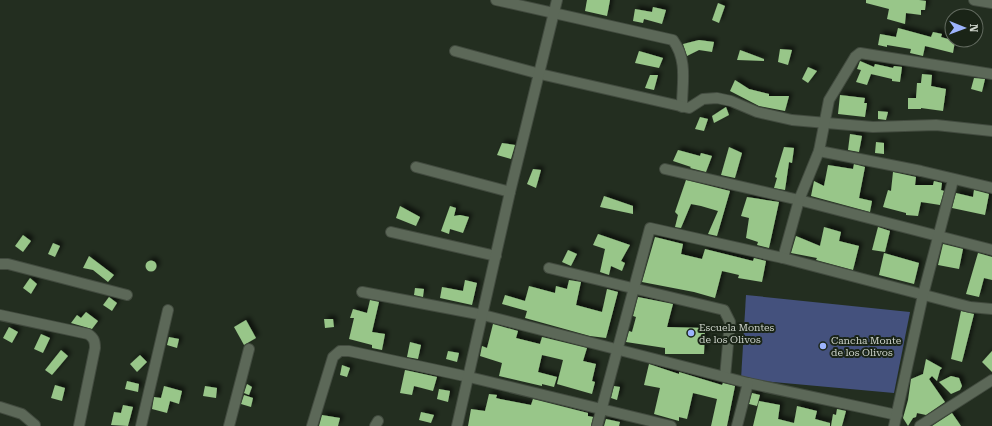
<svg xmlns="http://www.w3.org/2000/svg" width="992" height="426" font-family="'Roboto Serif',serif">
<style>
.green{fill:#44517d}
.building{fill:#98c689;filter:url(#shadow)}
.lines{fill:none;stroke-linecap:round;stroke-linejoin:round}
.minor-casing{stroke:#424b3f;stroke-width:12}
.minor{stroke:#5c6858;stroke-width:10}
.poi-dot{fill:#9db4fd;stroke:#1a2417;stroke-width:1.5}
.labels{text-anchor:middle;stroke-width:4;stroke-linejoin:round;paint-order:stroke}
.poi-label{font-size:10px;fill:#cdd3ca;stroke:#1a2417;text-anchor:start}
</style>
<defs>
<filter id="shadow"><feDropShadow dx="3.5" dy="-3.5" stdDeviation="2" flood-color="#0009"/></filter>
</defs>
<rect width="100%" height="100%" fill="#232e20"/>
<path class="green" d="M746,295L910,312L894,393L741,379Z"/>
<g class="building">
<path d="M587,0H610L607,16L585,11Z"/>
<path d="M866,0H919L926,1L925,10H921V15L906,13L905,24L887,19L889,9L866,3Z"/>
<path d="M718,3L725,6L719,23L712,20Z"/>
<path d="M653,7L666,10L662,24L644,19L643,23L633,21L635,9L652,12Z"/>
<path d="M898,28L931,37L933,32L942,34L941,37L955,41L953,53L925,46L923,56L910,53L911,49L887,45V47L878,45L880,34L896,37Z"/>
<path d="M699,40L714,42L712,52L699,50L687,56L683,44Z"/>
<path d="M780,49L792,50L788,65L778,62Z"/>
<path d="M740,50L764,59V61L737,60Z"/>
<path d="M639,51L663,58L659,68L635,63Z"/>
<path d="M860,61L874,67L875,64L893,68L894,66L902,67L900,82L892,81V79L871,74L867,85L856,82L861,70L857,69Z"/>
<path d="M808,67L817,71L808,83L802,79Z"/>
<path d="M922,74L932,75L931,86L946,89L943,111L921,108V109H908V98H916L917,83H921Z"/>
<path d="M650,75H658L654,90L645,88Z"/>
<path d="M974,78L985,79L982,92L971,89Z"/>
<path d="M735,80L749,89L769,94V96H789L785,111L759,106L730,91Z"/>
<path d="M840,95L865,98L864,103H867L865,117L838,114Z"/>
<path d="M726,107L729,115L714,123L712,116Z"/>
<path d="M878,111L888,112L886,120L878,119Z"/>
<path d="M700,117L708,119L704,131L695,129Z"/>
<path d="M850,134L862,136L859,152L848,150Z"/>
<path d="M876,142L884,143V154L875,153Z"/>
<path d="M502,143L515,145L511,159L497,155Z"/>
<path d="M729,147L742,153L735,178L721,175Z"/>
<path d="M784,147L794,148L792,163L789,162L785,190L774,188L777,178L775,177Z"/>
<path d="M678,150L700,156L701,153L712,156L706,172L690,168L691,167L673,161Z"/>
<path d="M854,164L865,167L859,198L872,201L870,212L811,196L814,181L824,186L828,165L853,169Z"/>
<path d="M533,169L541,170L536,188L527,184Z"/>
<path d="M893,172L916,177L915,185H933L934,181L942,183L941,190L944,191L940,205L921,202L918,216L906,215V213L883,207L888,190L891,191Z"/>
<path d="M686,180L730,191L717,236L708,234L718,211L701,206L691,204L681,228L675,227L678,215L675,212Z"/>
<path d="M974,190L989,194L985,215L952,208L956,193L973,197Z"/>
<path d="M604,196L633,206V214L600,207Z"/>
<path d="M747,197L779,202L769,248L757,245L758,242L746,238L749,218L741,216Z"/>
<path d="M400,206L420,217L416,226L396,218Z"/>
<path d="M450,206L456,208L454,216L460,215L469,217L463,233L450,229L449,234L441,231Z"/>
<path d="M824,227L841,232L839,241L859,246L853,270L816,260L817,258L791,253L796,236L820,246Z"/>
<path d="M878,227L890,231L885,252L872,250Z"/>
<path d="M598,234L630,245L621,261L625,263L622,271L611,266L609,275L600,272L605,249L593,245Z"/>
<path d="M23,235L31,241L23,252L15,246Z"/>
<path d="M655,237L683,244L681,254L702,259L705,249L753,261L754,258L766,261L762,282L738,278L739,275L722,271L715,298L694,292L642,282Z"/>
<path d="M53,243L60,246L55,257L48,254Z"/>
<path d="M943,244L963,249L959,269L938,265Z"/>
<path d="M568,250L577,254L571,266L562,262Z"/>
<path d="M884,253L919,263L914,284L879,275Z"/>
<path d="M978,253L992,257V280L984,278L979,297L966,294Z"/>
<path d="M89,256L114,275L108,282L93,270L83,268Z"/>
<circle cx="151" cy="266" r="5.5"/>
<path d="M30,278L37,284L31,294L23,288Z"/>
<path d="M465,280L477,283L472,305L440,298L442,287L463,291Z"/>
<path d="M569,280L581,282L576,305L602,312L607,289L618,292L606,338L590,336L525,318L527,311L502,304L505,295L525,301L529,286L555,293L556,286L567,289Z"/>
<path d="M415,288L424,289L423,297L414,295Z"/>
<path d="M109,297L117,303L112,311L103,305Z"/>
<path d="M638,297L673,304L667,327L705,328L704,354H665V348L626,342L629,331L632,332L636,317L633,316Z"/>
<path d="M370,300L379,302L372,332L385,334L382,350L372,348V345L349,339L354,318H350L353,309L367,313Z"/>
<path d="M961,311L974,314L962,362L951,359Z"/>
<path d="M86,312L98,321L92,329L71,323L77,315L81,318Z"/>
<path d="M324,319H333L334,327L325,328Z"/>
<path d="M246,320L256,338L244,345L234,327Z"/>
<path d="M493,324L518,331L516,338L540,344L542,337L587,348L583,361L596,364L592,381L595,382L592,394L557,384L563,360L542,355L538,372L557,377L554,387L542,384V386L499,376L502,363L480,356L482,346L487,348Z"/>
<path d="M9,327L18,332L12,343L3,338Z"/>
<path d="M41,334L50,338L43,353L34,349Z"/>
<path d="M169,337L179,339L177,348L167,345Z"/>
<path d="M410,342L421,345L418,359L407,357Z"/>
<path d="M61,350L68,356L52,375L45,370Z"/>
<path d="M448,351L459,353L457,362L446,359Z"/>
<path d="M992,351V372L982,362Z"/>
<path d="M140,355L147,362L137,372L130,364Z"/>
<path d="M926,359L942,368L940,370L937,381L932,376L929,379L945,402L926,415L917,413L916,417L913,418L908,426L903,418L908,400L911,379L923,374Z"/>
<path d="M649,364L679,374V372L722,385L723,383L735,386L727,426H711L717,399L693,393L687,419L679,417V421L654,414L660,388L644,385Z"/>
<path d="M342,365L350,368L347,377L340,375Z"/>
<path d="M405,370L437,377L433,391L414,386L412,395L400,393Z"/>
<path d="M951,376L959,378L962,386L960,390L951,394L939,382Z"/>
<path d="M127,381L139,384L138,392L125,389Z"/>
<path d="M247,384L252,387L249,395L244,393Z"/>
<path d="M55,385L65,388L62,401L51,398Z"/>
<path d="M164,386L182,391L179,404L170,401L167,413L152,409L154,397L161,398Z"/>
<path d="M205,386L217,388L216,398L203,396Z"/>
<path d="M614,386L620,387L617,400L611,398Z"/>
<path d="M439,389L450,391L448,402L437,399Z"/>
<path d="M752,393L760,395L757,406L749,404Z"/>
<path d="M489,394L497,395L496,398L500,399L531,405L533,399L588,413V416L593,417L591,426H468L471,409L485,411Z"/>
<path d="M244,395L253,398L251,407L241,404Z"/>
<path d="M759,401L780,405L778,419L794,423L797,406L817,411L815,419L830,423V426H753Z"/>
<path d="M123,405L133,407L128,426L111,425L114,412L121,413Z"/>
<path d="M837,409L846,411L842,426H831L833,414L836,415Z"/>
<path d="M421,412L434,415L431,423L419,420Z"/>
<path d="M952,413L961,426H932L935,424Z"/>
<path d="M322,415L340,418L338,426H319Z"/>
<path d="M606,419L620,422L619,426H604Z"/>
</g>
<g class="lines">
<defs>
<g id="minor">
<path d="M496,0L673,40C688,61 682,83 682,107"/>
<path d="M974,0L992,3"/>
<path d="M455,51L540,74L689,108L703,99L717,98L731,101L757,112L792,120L873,127L936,125L992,131"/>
<path d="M819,151L921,171L992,188"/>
<path d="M416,167L510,192"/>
<path d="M665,169L799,200L992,250"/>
<path d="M391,232L496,256"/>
<path d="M783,258L799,200L819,151L829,100L855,57L860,53L992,74"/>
<path d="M0,264H8L127,295"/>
<path d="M549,268L724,310L730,322L725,377"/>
<path d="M362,292L483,315L748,383L897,415"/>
<path d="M0,315L88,334C94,338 95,341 95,348L79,426"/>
<path d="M0,407L22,414L35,425"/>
<path d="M141,426L168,310"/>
<path d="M229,426L249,349"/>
<path d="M312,426L333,357L340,351H349L469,377L671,426"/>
<path d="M375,426L378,421"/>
<path d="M457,426L510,192L557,0"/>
<path d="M597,426L650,228L783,258L970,307L992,309"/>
<path d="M737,426L748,383"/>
<path d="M894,426L923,295L953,180"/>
<path d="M920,426L992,380"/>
</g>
</defs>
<use href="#minor" class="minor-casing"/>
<use href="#minor" class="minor"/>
</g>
<g class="poi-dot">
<circle cx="691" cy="333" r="4"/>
<circle cx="823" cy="346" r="4"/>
</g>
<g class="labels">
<g class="poi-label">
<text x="699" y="331">Escuela Montes<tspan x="699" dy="12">de los Olivos</tspan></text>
<text x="831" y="344">Cancha Monte<tspan x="831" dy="12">de los Olivos</tspan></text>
</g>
</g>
<g transform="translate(964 28) rotate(91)"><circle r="19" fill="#1a2417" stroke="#626a5f"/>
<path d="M0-3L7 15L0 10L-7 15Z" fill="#9db4fd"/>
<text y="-6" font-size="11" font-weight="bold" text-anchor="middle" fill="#cdd3ca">N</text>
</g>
</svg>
